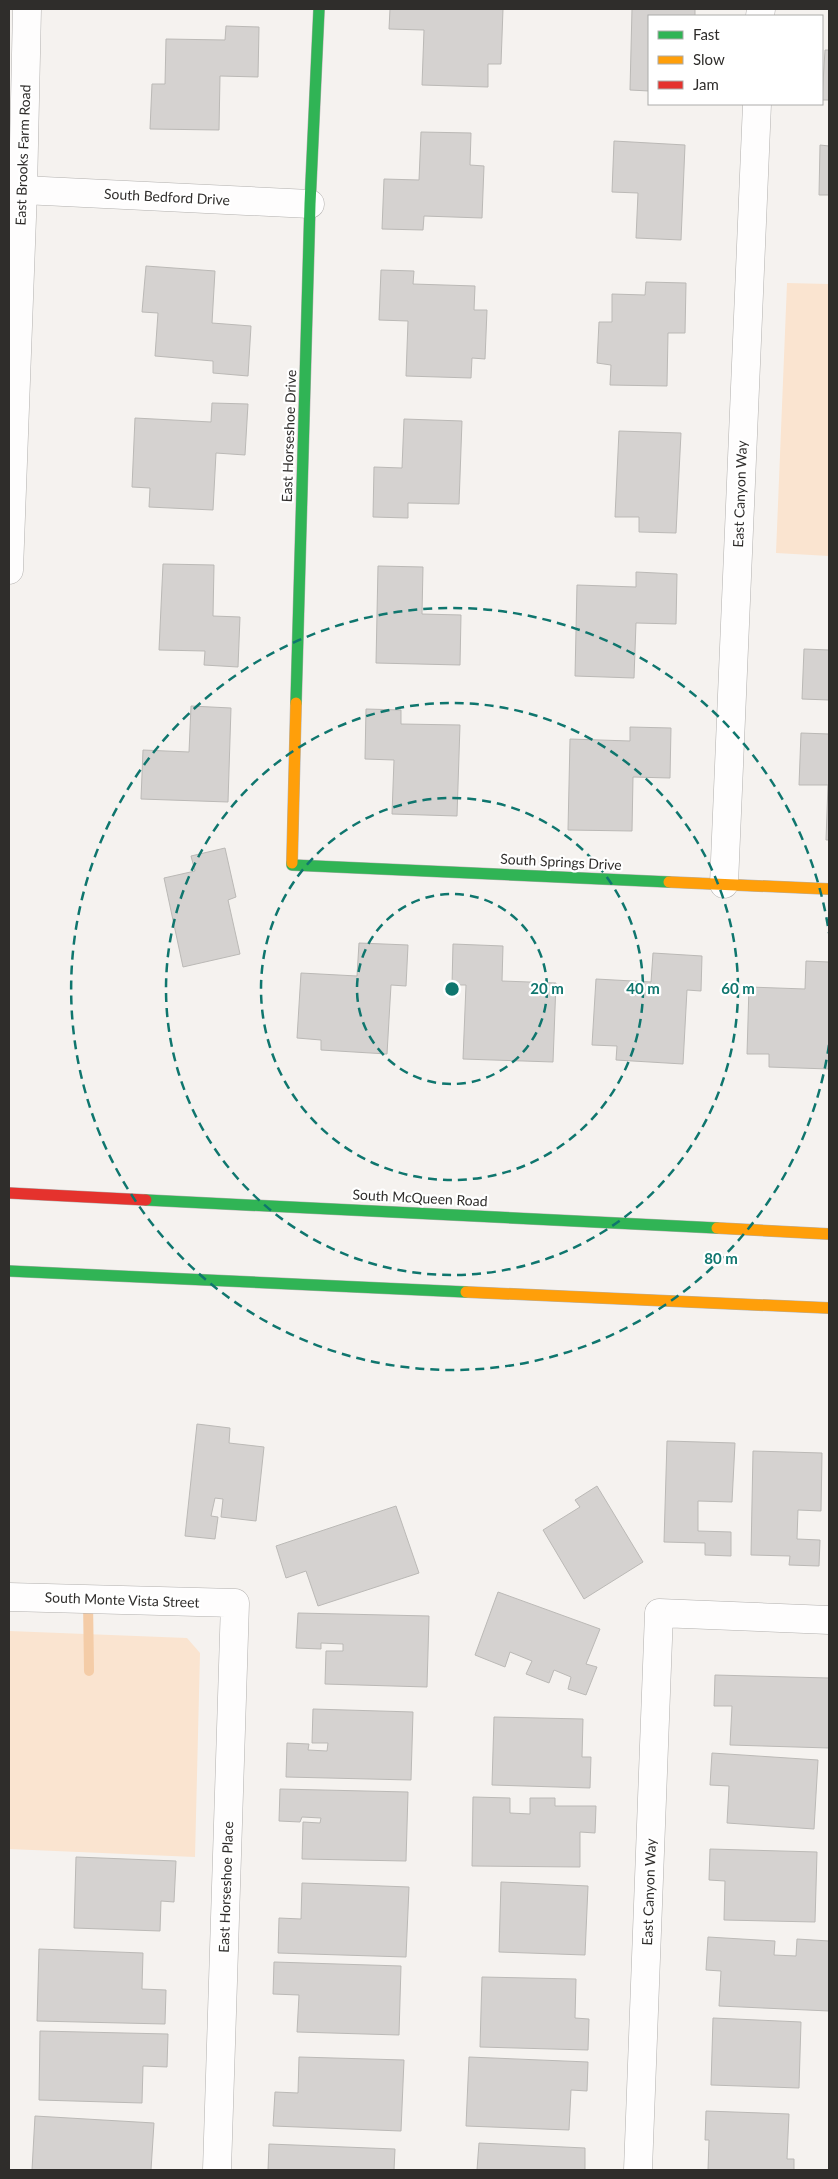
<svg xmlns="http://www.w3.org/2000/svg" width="838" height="2179" font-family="Lato,sans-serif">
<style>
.green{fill:#fae4d0}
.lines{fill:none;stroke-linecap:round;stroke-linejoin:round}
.stream{stroke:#f4cca7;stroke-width:10}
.building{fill:#d5d2d0;stroke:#bbb9b6}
.street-casing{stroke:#b2b0ae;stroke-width:29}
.fast-casing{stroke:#b2b0ae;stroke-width:12}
.slow-casing{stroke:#b2b0ae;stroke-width:12}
.jam-casing{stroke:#b2b0ae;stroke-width:12}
.street{stroke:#fefdfd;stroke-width:28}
.fast{stroke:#30b455;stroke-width:11}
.slow{stroke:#ff9f0a;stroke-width:11}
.jam{stroke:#e5322d;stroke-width:11}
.ring{fill:none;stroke:#0f766e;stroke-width:2.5;stroke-dasharray:9 6}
.labels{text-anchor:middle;stroke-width:4.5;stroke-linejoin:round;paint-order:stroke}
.street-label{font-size:14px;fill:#2f2d2b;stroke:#fff}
.centre{fill:#0f766e;stroke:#fff;stroke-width:2.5}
.ring-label{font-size:15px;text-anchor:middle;font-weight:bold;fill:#0f766e;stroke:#fff;stroke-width:4.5;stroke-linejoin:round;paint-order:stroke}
</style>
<rect width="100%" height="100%" fill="#f5f2ef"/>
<g class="green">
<path d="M787,283L829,284V556L776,553Z"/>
<path d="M9,1631L187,1638L200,1653L195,1857L9,1849Z"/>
</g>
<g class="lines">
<path class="stream" d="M88,1600L89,1671"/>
</g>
<g class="building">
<path d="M390,9H503L501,64H488V87L422,85L424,30L389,29Z"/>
<path d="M632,9H695V16H649V91L630,90Z"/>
<path d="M226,26L259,27L258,77L220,76L219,130L150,129L152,84H165L166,39L225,40Z"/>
<path d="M825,50H829V100H822Z"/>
<path d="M421,132L471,133L470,165L484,166L482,218L424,216L423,230L382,229L384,179L419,180Z"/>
<path d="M614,141L685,145L681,240L636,238L638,193L612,192Z"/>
<path d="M820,145L829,146V195H819Z"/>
<path d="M146,266L215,271L212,323L251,326L248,376L213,373V361L155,356L158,313L142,312Z"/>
<path d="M381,270L414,271L413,284L475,286L474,310H487L485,359L472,358L471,378L406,376L408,321L379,320Z"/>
<path d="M646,282L686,283L685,333H668L667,386L610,385L611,365L597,363L599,322H612V294L645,295Z"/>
<path d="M212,403L248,404L245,455L216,453L213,510L149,507L150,488L132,487L135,418L211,422Z"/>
<path d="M404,419L462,421L459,504L408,503V518L373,517L374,467L402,468Z"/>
<path d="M619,431L681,433L676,533L639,532V517H615Z"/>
<path d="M163,564L214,565L213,616L240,617L238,667L204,665L205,651L159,650Z"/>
<path d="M378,566L423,567L422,614L461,615L460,665L376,663Z"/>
<path d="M636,572L677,574L676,624L636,623L634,678L575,676L577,585L636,587Z"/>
<path d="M804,649L829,650V700L802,699Z"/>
<path d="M191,706L231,708L228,802L141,799L143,750L189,752Z"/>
<path d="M366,709L401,710V724L460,725L457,816L392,814L394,760L365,759Z"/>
<path d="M630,727L671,728L670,778L633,777L632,831L568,830L570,739L630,741Z"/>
<path d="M801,733L829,734V840H826L828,785H799Z"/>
<path d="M225,848L236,897L228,900L240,954L183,967L164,878L195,871L191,856Z"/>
<path d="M359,943L408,945L406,986L391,985L387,1054L321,1050V1040L297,1038L301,973L357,976Z"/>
<path d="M453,944L503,946L502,981L556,983L553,1062L463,1059L466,985H452Z"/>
<path d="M653,953L702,956L701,991L687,990L683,1064L616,1060L617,1046L592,1045L596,979L651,982Z"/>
<path d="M806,961L829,962V1069L769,1067V1054H747L749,987L805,989Z"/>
<path d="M197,1424L230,1428L229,1443L264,1447L256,1521L221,1517L223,1499L215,1498L211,1516L218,1517L215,1539L185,1536Z"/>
<path d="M667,1441L735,1443L732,1502L698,1501V1531L731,1532V1556L705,1555V1543L664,1542Z"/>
<path d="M753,1451L822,1453L821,1511L798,1510L797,1539L820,1540L819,1566L789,1565L790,1556L751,1555Z"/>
<path d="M597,1486L643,1562L584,1599L543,1530L580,1507L575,1500Z"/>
<path d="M396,1506L419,1573L318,1606L306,1571L286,1578L276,1546Z"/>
<path d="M498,1592L600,1629L586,1664L597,1667L586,1695L568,1689L571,1677L554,1670L549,1683L526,1674L532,1661L510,1652L505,1667L475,1655Z"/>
<path d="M298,1613L429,1616L427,1687L325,1684L326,1651H343V1644L321,1643V1649L296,1648Z"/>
<path d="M715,1675L829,1678V1748L730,1745L732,1706H714Z"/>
<path d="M313,1709L413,1712L411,1780L286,1777L287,1743L309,1744L308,1750L327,1751L328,1743H312Z"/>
<path d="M494,1717L583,1719L582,1757H591L590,1788L492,1785Z"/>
<path d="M712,1753L818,1760L814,1829L727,1823L729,1786L710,1785Z"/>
<path d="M280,1789L408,1792L406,1861L302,1859L303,1822L320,1823L321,1818L302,1817L300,1822L279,1821Z"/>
<path d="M473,1797L510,1798V1813L530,1814V1798H555V1806H596L595,1833L580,1832V1867L472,1866Z"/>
<path d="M710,1849L817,1852L815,1922L724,1920L725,1881L709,1880Z"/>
<path d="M76,1857L176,1861L174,1902L161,1901L160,1931L74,1928Z"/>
<path d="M501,1882L588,1886L585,1955L499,1952Z"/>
<path d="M302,1883L409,1887L406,1957L278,1953L279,1918L301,1919Z"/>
<path d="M708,1937L775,1941L774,1955L796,1956L797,1939L829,1941V2011L719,2006L721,1971L706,1970Z"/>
<path d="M39,1949L143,1953L142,1989L166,1990L165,2024L37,2021Z"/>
<path d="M274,1962L401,1966L399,2035L297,2032L299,1995L273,1994Z"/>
<path d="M482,1977L576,1979L575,2018L589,2019L588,2050L480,2047Z"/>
<path d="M713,2018L801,2022L799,2088L711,2085Z"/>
<path d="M40,2031L168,2034L167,2067L143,2066L142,2103L39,2100Z"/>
<path d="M299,2057L404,2060L401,2131L273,2126L275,2092L298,2093Z"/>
<path d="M469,2057L588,2062L587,2091L571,2090L569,2130L466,2126Z"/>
<path d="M706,2111L789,2114L787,2159H794V2170H708L709,2140H705Z"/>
<path d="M35,2116L154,2123L151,2170H32Z"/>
<path d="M479,2143L585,2148V2170H477Z"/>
<path d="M269,2144L395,2149L394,2170H268Z"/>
</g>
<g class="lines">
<defs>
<g id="street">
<path d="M760,16L761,9"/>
<path d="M9,186L23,190L310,204"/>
<path d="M9,570L23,190L27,9"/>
<path d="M724,884L757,104"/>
<path d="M9,1597L235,1603L217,2170"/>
<path d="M638,2170L659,1613L829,1620"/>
</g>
<g id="fast">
<path d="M296,703L310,204L319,9"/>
<path d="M292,863V865L669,882"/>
<path d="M146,1200L717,1228"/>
<path d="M9,1271L466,1292"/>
</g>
<g id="slow">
<path d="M292,863L296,703"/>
<path d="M669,882L829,889"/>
<path d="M717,1228L829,1234"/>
<path d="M466,1292L829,1308"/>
</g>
<path id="jam" d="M9,1193L146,1200"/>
</defs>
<use href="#street" class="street-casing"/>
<use href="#fast" class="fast-casing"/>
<use href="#slow" class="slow-casing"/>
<use href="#jam" class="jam-casing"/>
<use href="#street" class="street"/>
<use href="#fast" class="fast"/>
<use href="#slow" class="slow"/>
<use href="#jam" class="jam"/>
</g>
<g class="ring">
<circle cx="452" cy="989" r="95"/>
<circle cx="452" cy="989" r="191"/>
<circle cx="452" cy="989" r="286"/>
<path d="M829 1045A381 381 0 1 1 829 933"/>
</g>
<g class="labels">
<g class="street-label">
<text transform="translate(23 155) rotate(-88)" y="5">East Brooks Farm Road</text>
<text transform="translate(167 197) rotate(3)" y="5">South Bedford Drive</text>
<text transform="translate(289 436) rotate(-88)" y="5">East Horseshoe Drive</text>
<text transform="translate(740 494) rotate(-88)" y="5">East Canyon Way</text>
<text transform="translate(561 862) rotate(3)" y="5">South Springs Drive</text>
<text transform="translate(420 1198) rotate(3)" y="5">South McQueen Road</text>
<text transform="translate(122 1600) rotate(2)" y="5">South Monte Vista Street</text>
<text transform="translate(226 1887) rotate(-88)" y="5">East Horseshoe Place</text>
<text transform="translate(649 1892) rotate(-88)" y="5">East Canyon Way</text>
</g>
</g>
<circle cx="452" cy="989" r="8" class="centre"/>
<g class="ring-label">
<text x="547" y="994">20 m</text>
<text x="643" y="994">40 m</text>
<text x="738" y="994">60 m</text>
<text x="721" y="1264">80 m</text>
</g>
<rect width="838" height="2179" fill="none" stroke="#2f2d2b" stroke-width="20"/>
<rect x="648" y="15" width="175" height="90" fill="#ffffff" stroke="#acabaa"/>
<rect x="658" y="31" width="25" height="8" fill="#30b455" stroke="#acabaa"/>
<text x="693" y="40" font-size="15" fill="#2f2d2b">Fast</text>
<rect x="658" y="56" width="25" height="8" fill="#ff9f0a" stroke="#acabaa"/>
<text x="693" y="65" font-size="15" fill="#2f2d2b">Slow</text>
<rect x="658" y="81" width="25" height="8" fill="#e5322d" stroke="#acabaa"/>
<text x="693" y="90" font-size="15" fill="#2f2d2b">Jam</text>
</svg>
